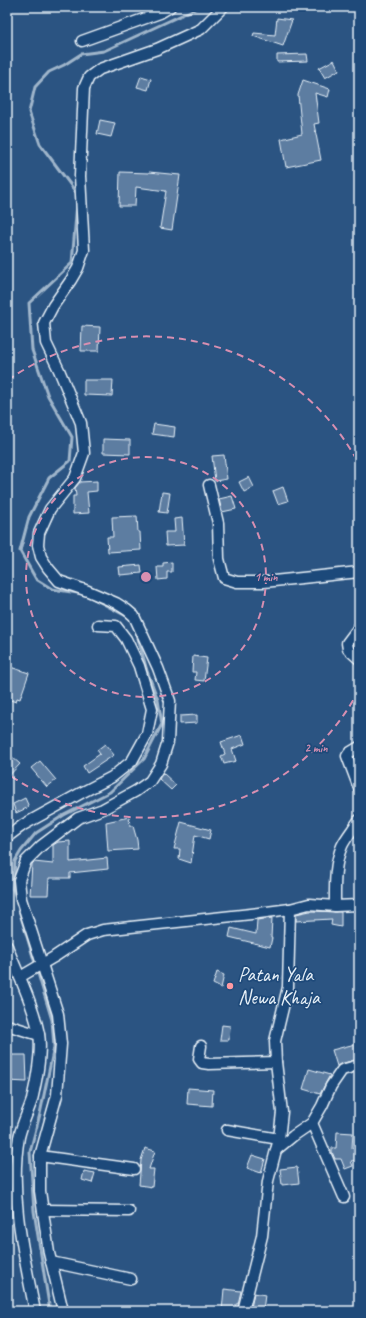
<svg xmlns="http://www.w3.org/2000/svg" width="366" height="1318" font-family="Caveat,sans-serif">
<style>
.lines{fill:none;stroke-linecap:round;stroke-linejoin:round}
.stream{stroke:#a0b6cb;stroke-width:3}
.building{fill:#5d7da1;stroke:#e8f1f8}
.minor-casing{stroke:#e8f1f8;stroke-width:13}
.minor{stroke:#1f4a7a;stroke-width:10}
.ring{fill:none;stroke:#d78fb1;stroke-width:2;stroke-dasharray:7 5}
.poi-dot{fill:#ff9aa2;stroke:#1f4a7a;stroke-width:1.5}
.labels{text-anchor:middle;stroke-width:3.5;stroke-linejoin:round;paint-order:stroke}
.poi-label{font-size:20px;fill:#e8f1f8;stroke:#1f4a7a;text-anchor:start}
.centre{fill:#d78fb1;stroke:#1f4a7a;stroke-width:2}
.ring-label{font-size:12px;text-anchor:middle;font-weight:bold;fill:#d78fb1;stroke:#1f4a7a;stroke-width:3.5;stroke-linejoin:round;paint-order:stroke}
</style>
<rect width="100%" height="100%" fill="#2b5482"/>
<filter id="ink" filterUnits="userSpaceOnUse"><feTurbulence type="fractalNoise" baseFrequency=".025" numOctaves="2"/><feDisplacementMap in="SourceGraphic" scale="8" xChannelSelector="R" yChannelSelector="G"/><feConvolveMatrix kernelMatrix="1 2 1 2 8 2 1 2 1" color-interpolation-filters="sRGB"/></filter>
<g filter="url(#ink)">
<g class="lines">
<g class="stream">
<path d="M78,195L40,144L29,112L35,87L49,72L64,65L81,54L104,51L199,7"/>
<path d="M77,203L72,263L29,303L32,350L48,396L72,437L70,461L49,478L29,517L20,551L36,579L52,589L84,594"/>
<path d="M94,599L128,617"/>
<path d="M17,901L13,889L15,861L21,851L36,833L64,815L110,792L144,759L162,724L158,700L147,671L136,631"/>
<path d="M19,910L52,1020L54,1047L40,1114L30,1152L34,1211L50,1311"/>
</g>
</g>
<g class="building">
<path d="M277,18L292,20L283,46L253,36L254,33L275,35Z"/>
<path d="M307,54L308,61L277,62V55Z"/>
<path d="M334,60L339,70L325,78L319,68Z"/>
<path d="M141,76L151,79L148,90L137,87Z"/>
<path d="M303,80L330,89L328,97L315,93L319,123L314,124L321,160L286,167L281,139L302,134L298,95Z"/>
<path d="M100,120L115,123L111,137L97,134Z"/>
<path d="M120,172L149,173V172L180,175L172,230L160,228L166,191L136,187L135,206H119Z"/>
<path d="M82,326L100,327L99,351H81Z"/>
<path d="M84,380H113L112,396L84,395Z"/>
<path d="M154,424L175,427L174,437L152,434Z"/>
<path d="M103,439L130,440V454L103,453Z"/>
<path d="M224,455L227,479L215,481L212,456Z"/>
<path d="M249,477L254,487L244,492L239,482Z"/>
<path d="M97,481V491L87,492L89,513L73,514V496H76L75,488L80,482Z"/>
<path d="M283,487L288,501L278,504L273,491Z"/>
<path d="M162,492L170,493L167,513L159,512Z"/>
<path d="M232,496L236,509L222,512L219,499Z"/>
<path d="M137,516L138,532H140L141,550L108,552L107,537H113L112,517Z"/>
<path d="M182,518L184,545L166,546L165,532H175L174,519Z"/>
<path d="M172,562V572H167V579L158,580L157,567H163V563Z"/>
<path d="M141,565L142,573L120,575L119,567Z"/>
<path d="M193,656L207,658L204,681L195,680L196,672H192Z"/>
<path d="M7,666L29,673L20,699L17,698L16,702L7,699Z"/>
<path d="M197,715V723L180,724V716Z"/>
<path d="M242,735L245,744L232,749L236,761L224,764L221,756L225,754L221,742Z"/>
<path d="M105,744L114,755L87,773L83,766L100,754L97,750Z"/>
<path d="M12,757L20,764L7,778V762Z"/>
<path d="M40,761L56,780L47,787L31,768Z"/>
<path d="M163,773L176,785L171,790L159,779Z"/>
<path d="M25,798L29,807L16,813L13,804Z"/>
<path d="M129,817L130,826H133L137,840L138,849L108,851L106,822Z"/>
<path d="M181,822L211,830L209,839L195,835L191,863L179,859L180,849H174Z"/>
<path d="M70,841V862L107,858L108,869L70,873V878H49L48,895H30L32,864L34,862L53,864V845L58,842Z"/>
<path d="M310,911L341,912V927L331,925L332,919L296,921V914Z"/>
<path d="M272,918L271,938H272L270,947L229,937L231,928L256,934L257,920Z"/>
<path d="M217,972L224,975L221,988L213,984Z"/>
<path d="M222,1025L230,1026L229,1040H220Z"/>
<path d="M359,1043V1059L340,1064L337,1066L332,1050Z"/>
<path d="M7,1055H26L27,1082L7,1081Z"/>
<path d="M309,1069L330,1075L320,1094L303,1089Z"/>
<path d="M188,1088L213,1090L212,1106L187,1104Z"/>
<path d="M337,1132L353,1133L352,1148L359,1147V1160L351,1161L353,1166L345,1169L341,1159H335L332,1152V1148H336Z"/>
<path d="M145,1148L155,1151L149,1169H154L152,1187L139,1185L141,1160Z"/>
<path d="M252,1155L265,1159L261,1173L247,1168Z"/>
<path d="M297,1167L299,1183L282,1185L280,1169Z"/>
<path d="M84,1171L95,1173L92,1183L82,1180Z"/>
<path d="M224,1289L241,1291L238,1304H236L235,1311H222Z"/>
<path d="M254,1293L265,1295L263,1310L251,1308Z"/>
</g>
<g class="lines">
<defs>
<g id="minor">
<path d="M82,41L160,13L170,7"/>
<path d="M209,485L218,523L219,559L224,578L237,582H264L359,572"/>
<path d="M359,627L347,643L348,649L359,659"/>
<path d="M359,747L349,753L347,756L359,788"/>
<path d="M7,837L23,825L81,793L112,777L132,761L147,734L152,709L139,666L126,639L116,626L98,625"/>
<path d="M335,906C335,886 334,865 342,846C345,839 354,828 359,820"/>
<path d="M7,946C18,975 33,1003 39,1034C42,1051 36,1083 32,1100C28,1112 22,1124 19,1137C9,1193 24,1256 35,1311"/>
<path d="M20,977L54,957L87,935L103,930L251,914L290,909L309,904L335,906L359,905"/>
<path d="M7,1025L39,1035"/>
<path d="M201,1046L199,1059L202,1063L209,1064L276,1062"/>
<path d="M312,1123L344,1197"/>
<path d="M227,1130L279,1139"/>
<path d="M276,1150L279,1139L282,1112L276,1062L275,1041L288,987L290,909"/>
<path d="M40,1156L134,1169"/>
<path d="M43,1210L129,1211"/>
<path d="M51,1262L131,1279"/>
<path d="M63,1311L49,1253L40,1191V1156L57,1095L61,1044L58,1014L21,899L19,880L26,861L41,846L78,818L103,809L136,791L150,781L161,764L168,742L169,720L170,701L158,668L134,616L127,610L116,603L88,591L59,581L48,568L41,557L38,545L39,533L50,509L75,478L84,453L81,423L59,370L46,343L44,323L53,306L71,280L78,268L84,250L80,176L84,88L89,77L100,69L157,49L201,29L223,7"/>
<path d="M243,1311L262,1236L268,1181L276,1150L293,1136L312,1123L322,1106L331,1086L342,1070L359,1065"/>
</g>
</defs>
<use href="#minor" class="minor-casing"/>
<use href="#minor" class="minor"/>
</g>
</g>
<g class="ring">
<circle cx="146" cy="577" r="120"/>
<path d="M359 690A241 241 0 0 1 8 774M8 380A241 241 0 0 1 359 464"/>
</g>
<circle class="poi-dot" cx="230" cy="986" r="4"/>
<g class="labels">
<g class="poi-label">
<text x="238" y="981">Patan Yala<tspan x="238" dy="23">Newa Khaja</tspan></text>
</g>
</g>
<circle cx="146" cy="577" r="6" class="centre"/>
<g class="ring-label">
<text x="266" y="581">1 min</text>
<text x="316" y="752">2 min</text>
</g>
<rect width="366" height="1318" fill="none" stroke="#1f4a7a" stroke-width="24"/>
<rect x="12" y="12" width="342" height="1294" fill="none" stroke="#e8f1f8" stroke-width="1.5" filter="url(#ink)"/>
</svg>
